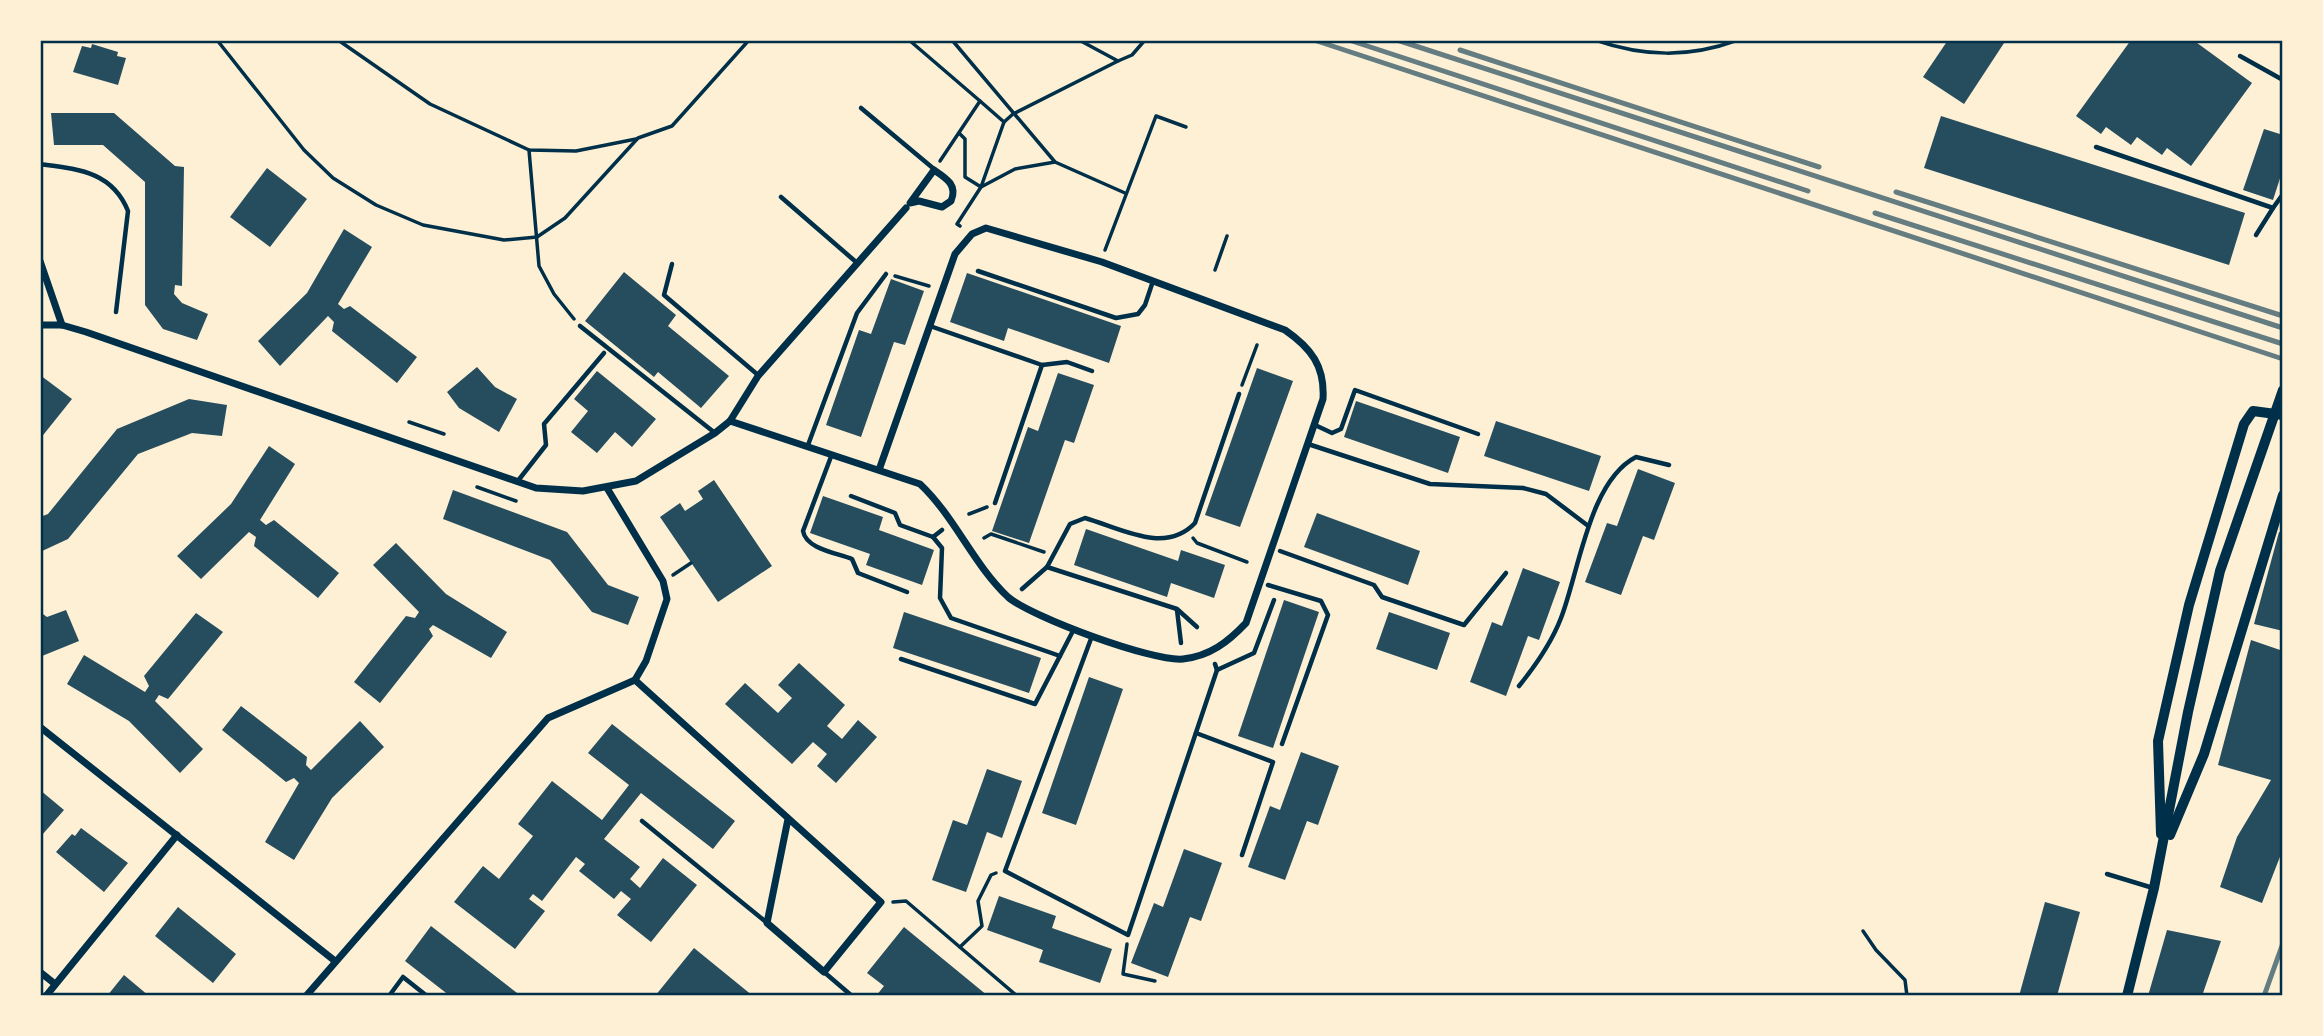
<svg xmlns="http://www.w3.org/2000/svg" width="2323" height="1036" font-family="'Open Sans',sans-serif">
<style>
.building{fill:#264d5e}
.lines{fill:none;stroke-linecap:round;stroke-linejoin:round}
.path{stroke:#003049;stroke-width:3.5}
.service{stroke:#003049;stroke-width:4.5}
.minor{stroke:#003049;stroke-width:7}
.tertiary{stroke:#003049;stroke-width:10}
.rail{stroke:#657d81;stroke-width:5}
.neatline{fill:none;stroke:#003049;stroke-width:2.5}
</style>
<rect width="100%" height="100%" fill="#fdf0d5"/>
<g class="building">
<path d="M1948,40H2006L1964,104L1923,77Z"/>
<path d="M2131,40H2193L2252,83L2191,166L2167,148L2162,155L2137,137L2131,145L2106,127L2101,134L2076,116Z"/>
<path d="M92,44L118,52L117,56L126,58L118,85L73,72L82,46L91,48Z"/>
<path d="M51,113H114L175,166L184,167L182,286L175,285L174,294L182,303L208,314L197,340L163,329L145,305V182L103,145H54Z"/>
<path d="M1941,116L2245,213L2229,265L1924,168Z"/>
<path d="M2264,129L2283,135V169L2273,200L2243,190Z"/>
<path d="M267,168L307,199L270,247L230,217Z"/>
<path d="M344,229L372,247L338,304L344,309L350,306L417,357L397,383L332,331L334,322L328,316L280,366L258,341L307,293Z"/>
<path d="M624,272L676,315L668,326L729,376L701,408L658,372L654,377L585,321Z"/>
<path d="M967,273L1121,326L1109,363L1008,328L1004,341L950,322Z"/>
<path d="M891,279L924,291L905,345L894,342L861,437L826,425L859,330L871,334Z"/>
<path d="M477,367L495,387L517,399L499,432L459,408L447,392Z"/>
<path d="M1257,368L1293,381L1240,527L1205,515Z"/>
<path d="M597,371L656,419L632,447L615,432L597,453L571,432L588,411L574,399Z"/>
<path d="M1058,373L1094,385L1074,443L1065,440L1029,543L992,531L1028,427L1038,431Z"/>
<path d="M40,375L72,399L40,439Z"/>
<path d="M189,399L227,405L222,436L192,433L138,454L68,539L40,552V517L48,514L117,429Z"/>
<path d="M1356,401L1460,437L1448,473L1344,437Z"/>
<path d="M1496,421L1601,456L1589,491L1484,456Z"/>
<path d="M269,446L295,464L260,520L266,525L274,520L339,573L318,598L254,546L256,537L249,532L201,579L177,556L231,504Z"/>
<path d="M1638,469L1675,483L1654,540L1643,536L1621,595L1585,582L1607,523L1617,526Z"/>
<path d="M714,480L772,566L718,602L660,517L680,503L685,511L703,499L698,491Z"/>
<path d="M453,490L567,532L608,585L639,597L628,625L592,612L550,560L443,519Z"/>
<path d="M823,496L883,517L879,530L934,550L922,585L866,565L870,554L810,533Z"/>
<path d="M1317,513L1420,551L1408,585L1304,547Z"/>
<path d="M1086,529L1178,561L1181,550L1225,565L1214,598L1171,583L1167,597L1074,565Z"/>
<path d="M2279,532L2283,533V631L2254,624Z"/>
<path d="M396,543L446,594L507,632L491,658L433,625L429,629L433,636L380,703L354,682L406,616L415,618L419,612L373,565Z"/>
<path d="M1523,568L1560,582L1539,640L1528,636L1506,696L1470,682L1492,622L1502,626Z"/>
<path d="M1284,600L1319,612L1273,748L1238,736Z"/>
<path d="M66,610L79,641L42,656L40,612L47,617Z"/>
<path d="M904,612L1041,658L1029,693L893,648Z"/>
<path d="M1389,612L1450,633L1437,670L1376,649Z"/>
<path d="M196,613L223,632L168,699L159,695L155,701L203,749L180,773L129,721L67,684L84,655L145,692L149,686L144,676Z"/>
<path d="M2251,640L2283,651V849L2262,903L2220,887L2237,837L2271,780L2218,765Z"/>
<path d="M799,663L845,705L827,726L842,739L858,720L877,737L836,783L817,766L827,754L813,742L792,764L725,704L745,683L778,713L792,698L778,685Z"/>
<path d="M1089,677L1123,689L1076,825L1042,813Z"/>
<path d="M241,706L307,757L306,765L311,770L360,721L384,747L332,798L294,860L265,842L299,783L294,778L286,782L222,730Z"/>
<path d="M612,724L735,821L713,849L641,793L604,839L640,867L630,879L640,888L663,858L697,885L651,942L617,915L631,899L621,891L614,899L579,871L585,864L576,857L542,901L533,894L529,899L545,911L515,949L454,902L483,866L499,879L533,836L518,824L552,781L602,820L629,785L588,753Z"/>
<path d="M1301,752L1339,766L1318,825L1307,821L1285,880L1248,867L1270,806L1280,810Z"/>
<path d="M987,769L1022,781L1002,838L987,832L966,892L932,880L953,820L967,825Z"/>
<path d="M40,790L64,810L42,835L40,834Z"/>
<path d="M81,828L128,863L104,892L56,852L72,834L75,836Z"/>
<path d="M1184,849L1222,863L1201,921L1190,917L1168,977L1131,963L1154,903L1163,907Z"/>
<path d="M999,896L1056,916L1052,928L1112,949L1100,983L1039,962L1043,950L987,930Z"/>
<path d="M2045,902L2080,912L2057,996H2019Z"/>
<path d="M178,907L236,954L213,983L155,936Z"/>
<path d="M431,926L521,996H450L405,961Z"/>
<path d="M904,927L988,996H876L884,986L867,973Z"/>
<path d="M2167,930L2221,941L2202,996H2148Z"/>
<path d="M694,948L753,996H655Z"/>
<path d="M124,975L149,996H107Z"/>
</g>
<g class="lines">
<g class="path">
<path d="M217,40L304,150L333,178L376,205L423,225L504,240L537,237L565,218L638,138L672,126L749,40"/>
<path d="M338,40L430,104L529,150L576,151L636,139"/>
<path d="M909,40L980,101"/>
<path d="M952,40L1055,162L1125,193"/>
<path d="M1079,40L1118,61L1132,55L1145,40"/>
<path d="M1595,40C1644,57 1689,58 1738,40"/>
<path d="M959,133L965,139V177L981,187L1015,169L1055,162"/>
<path d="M529,150L539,266L554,294L574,319"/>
<path d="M940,161L980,101L1004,122"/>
<path d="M960,226L957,224L981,187L1004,122L1013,114L1118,61"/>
<path d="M1105,250L1156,116L1186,127"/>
<path d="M1215,270L1227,236"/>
<path d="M895,276L929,286"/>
<path d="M1242,385L1257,345"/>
<path d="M409,422L444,434"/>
<path d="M477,487L516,501"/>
<path d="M969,514L987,507"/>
<path d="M984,538L991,534L1044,552"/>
<path d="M1193,538L1197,543L1247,562"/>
<path d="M673,575L691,563"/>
<path d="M893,902L906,901L1017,996"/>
<path d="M1863,931L1876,950L1905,980L1907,996"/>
<path d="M1127,944L1123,974L1155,981"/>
<path d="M960,947L982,926L978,901L991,875L996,873"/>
</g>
<g class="service">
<path d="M2240,56L2283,80"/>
<path d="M861,108L934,169"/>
<path d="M2096,147L2273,208L2283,194"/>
<path d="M40,164C77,169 112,171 128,211L116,312"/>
<path d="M781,197L856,262"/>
<path d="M2256,235L2273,208"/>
<path d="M672,264L664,295L758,375"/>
<path d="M978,271L1116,318L1138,314L1145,305L1153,281"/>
<path d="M580,326L715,433"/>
<path d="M930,326L1042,365L1067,362L1092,371"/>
<path d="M1315,425L1332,433L1341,429L1355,390L1478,434"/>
<path d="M1308,444L1430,484L1523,488L1546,494L1587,525"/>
<path d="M808,445L857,313L886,274"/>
<path d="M832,454L803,531C806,549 837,553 852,559L858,573L907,592"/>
<path d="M517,482L546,445L544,424L604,353"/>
<path d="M851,496L895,513L900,525L933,537L942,530"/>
<path d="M995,503L1042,365"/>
<path d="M933,537L942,548L940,598L951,618L1060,656"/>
<path d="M1280,551L1374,585L1382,597L1464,625L1506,573"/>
<path d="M1047,567L1177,609L1197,627"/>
<path d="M1268,585L1321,601L1328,615L1282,744"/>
<path d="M1022,589L1047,567L1070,524L1085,518C1120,528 1165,555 1195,523L1239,394"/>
<path d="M1177,610L1181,643"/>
<path d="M1092,636L1005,871L1128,935L1217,670L1215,664"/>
<path d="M901,659L1035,704L1074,629"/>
<path d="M1217,670L1254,653L1274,600"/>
<path d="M1519,686C1536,665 1551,644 1561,618C1579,572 1589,481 1636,457L1669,465"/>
<path d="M1196,733L1273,762L1242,855"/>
<path d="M642,821L766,922"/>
<path d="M2107,874L2153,888"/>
<path d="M824,972L852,996"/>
<path d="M389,996L403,977L427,996"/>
</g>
<g class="minor">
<path d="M934,170C946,178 958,185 951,201L942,207L919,201L910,203Z"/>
<path d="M40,261L62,325"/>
<path d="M40,325H62L86,332L536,488L583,491L636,481L715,433L730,421L758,376L906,208"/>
<path d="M730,421L920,484C955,517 973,564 1008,597C1031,617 1153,662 1183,659C1210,656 1228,642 1246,623L1323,399C1325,366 1311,348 1285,330L1102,262L986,228L972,234L955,254L879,470"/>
<path d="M607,488L663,581L667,599L646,661L635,680"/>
<path d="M635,680L646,690L881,902L824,972L767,923L788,819"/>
<path d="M40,727L335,961"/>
<path d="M40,972L55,984"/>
<path d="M46,996L177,835"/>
<path d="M306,996L548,718L635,680"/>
</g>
<g class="tertiary">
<path d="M2161,834L2158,741L2189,605L2244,424L2253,411L2283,415"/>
<path d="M2170,835L2204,754L2283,495"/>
<path d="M2127,996L2154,888L2188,712L2220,571L2283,390"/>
</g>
<g class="rail">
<path d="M1314,40L2283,359"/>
<path d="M1349,40L1808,191"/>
<path d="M1397,40L2283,328"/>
<path d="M1460,50L1819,167"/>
<path d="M1896,192L2283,316"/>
<path d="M1875,213L2283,344"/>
<path d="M2264,996L2283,943"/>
</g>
</g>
<rect width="2323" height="1036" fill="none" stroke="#fdf0d5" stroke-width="84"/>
<rect x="42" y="42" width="2239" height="952" class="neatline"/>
</svg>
